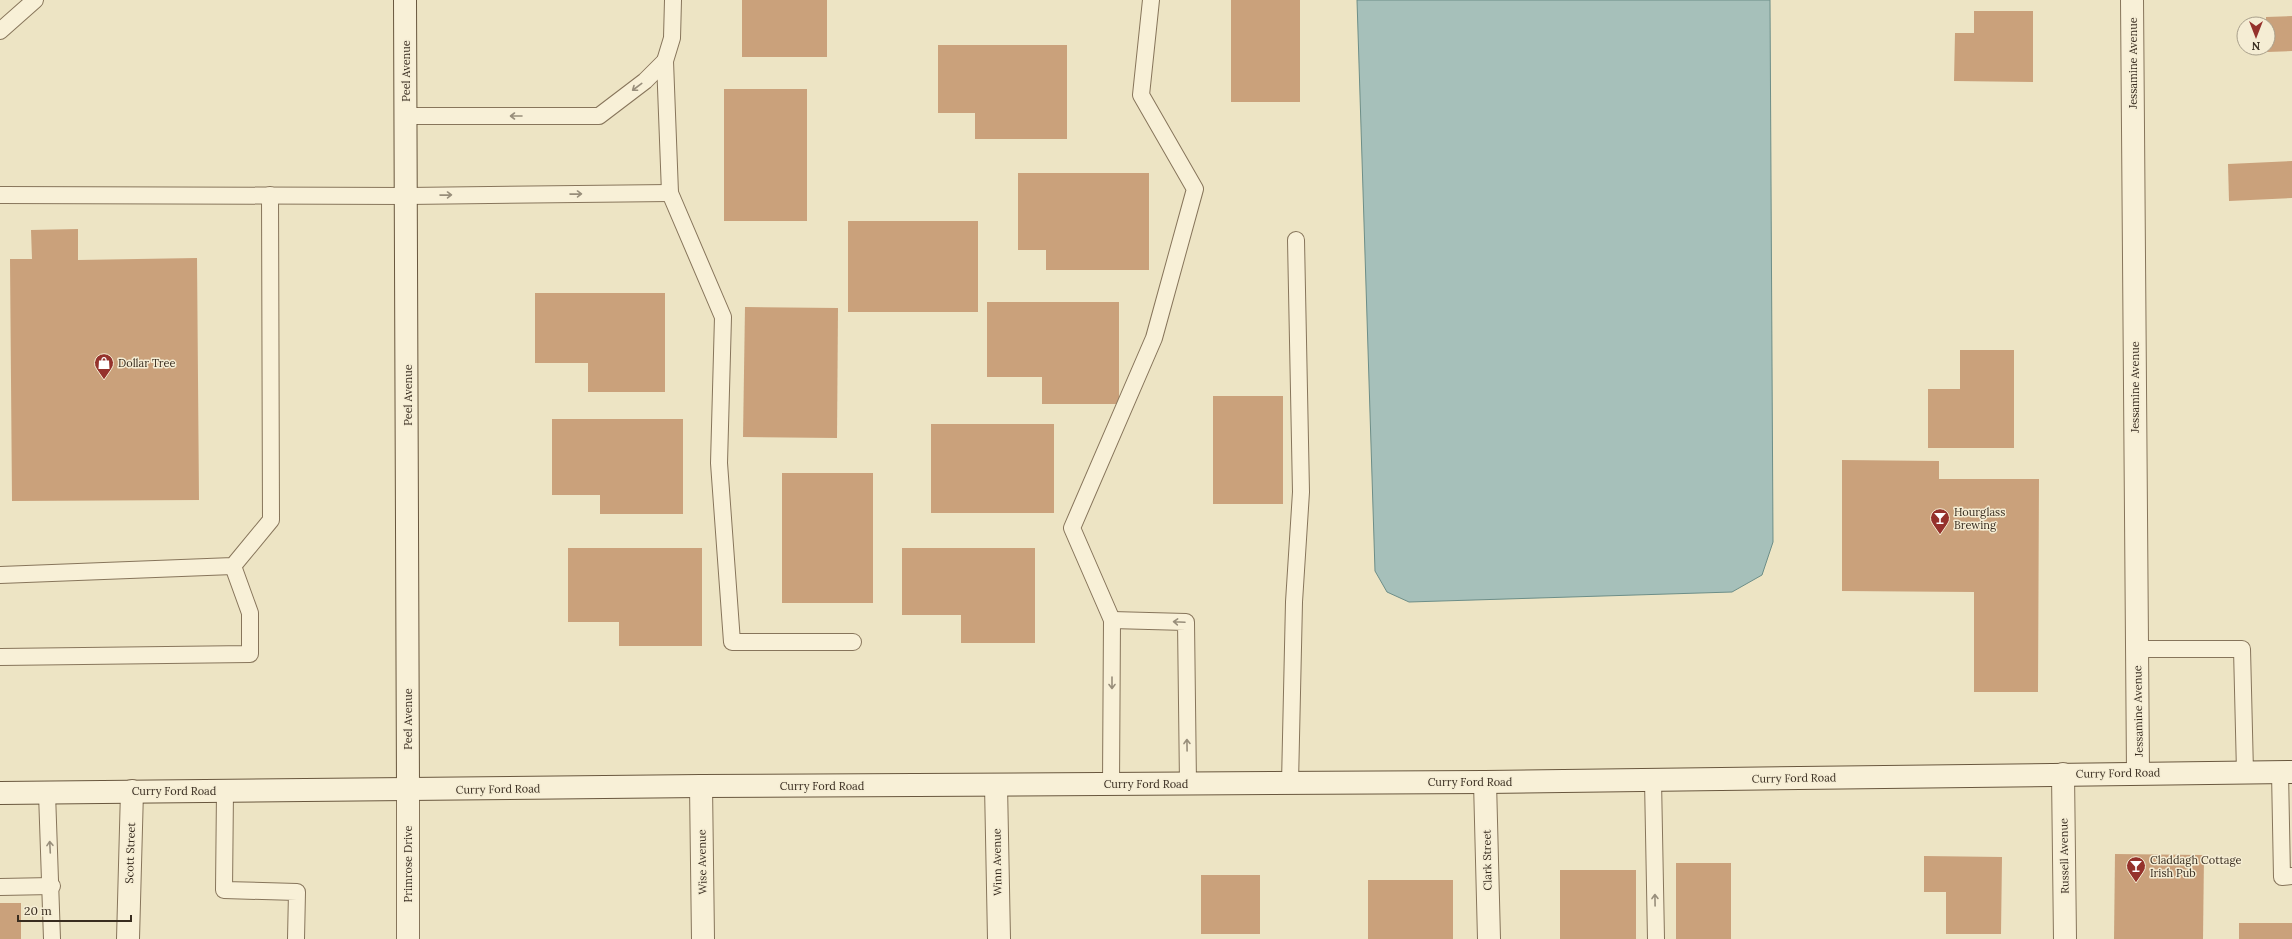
<svg xmlns="http://www.w3.org/2000/svg" width="2292" height="939" font-family="Lora,serif">
<style>
.water{fill:#a6c0ba;stroke:#6d8e88}
.building{fill:#caa17b}
.lines{fill:none;stroke-linecap:round;stroke-linejoin:round}
.lane-casing{stroke:#87755b;stroke-width:18}
.street-casing{stroke:#87755b;stroke-width:24}
.secondary-casing{stroke:#69573e;stroke-width:24}
.lane{stroke:#f8f0d7;stroke-width:16}
.street{stroke:#f8f0d7;stroke-width:22}
.secondary{stroke:#f8f0d7;stroke-width:22}
.oneway{stroke:#988e7b}
.labels{text-anchor:middle;stroke-width:3;stroke-linejoin:round;paint-order:stroke}
.street-label{font-size:11px;fill:#382c1f;stroke:#f5edd4}
.poi-label{font-size:11px;fill:#382c1f;stroke:#f5edd4;text-anchor:start}
</style>
<rect width="100%" height="100%" fill="#ede4c4"/>
<path class="water" d="M1357,0H1770L1773,542L1762,575L1732,592L1409,602L1387,592L1375,571Z"/>
<g class="building">
<rect x="742" y="0" width="85" height="57"/>
<rect x="1231" y="0" width="69" height="102"/>
<path d="M1974,11H2033V82L1954,81L1955,33H1974Z"/>
<path d="M2292,16V51L2267,52L2268,24H2266V17Z"/>
<path d="M938,45H1067V139H975V113H938Z"/>
<rect x="724" y="89" width="83" height="132"/>
<path d="M2292,161V198L2229,201L2228,164Z"/>
<path d="M1018,173H1149V270H1046V250H1018Z"/>
<rect x="848" y="221" width="130" height="91"/>
<path d="M78,229V260L197,258L199,500L12,501L10,259H32L31,230Z"/>
<path d="M535,293H665V392H588V363H535Z"/>
<path d="M987,302H1119V404H1042V377H987Z"/>
<path d="M745,307L838,308L837,438L743,437Z"/>
<path d="M1960,350H2014V448H1928V389H1960Z"/>
<rect x="1213" y="396" width="70" height="108"/>
<path d="M552,419H683V514H600V495H552Z"/>
<rect x="931" y="424" width="123" height="89"/>
<path d="M1842,460L1939,461V479H2039L2038,692H1974V592L1842,591Z"/>
<rect x="782" y="473" width="91" height="130"/>
<path d="M568,548H702V646H619V622H568Z"/>
<path d="M902,548H1035V643H961V615H902Z"/>
<path d="M2115,854L2204,855L2203,939H2114Z"/>
<path d="M1924,856L2002,857L2001,934H1946V892H1924Z"/>
<rect x="1676" y="863" width="55" height="76"/>
<rect x="1560" y="870" width="76" height="69"/>
<rect x="1201" y="875" width="59" height="59"/>
<rect x="1368" y="880" width="85" height="59"/>
<rect x="0" y="903" width="21" height="36"/>
<rect x="2239" y="923" width="53" height="16"/>
</g>
<g class="lines">
<defs>
<g id="lane">
<path d="M673,0L672,38L665,61L670,193L723,317L719,463L732,642H853"/>
<path d="M0,31L35,0"/>
<path d="M406,116H599L645,81L665,61"/>
<path d="M0,195L407,196L670,193"/>
<path d="M0,575L233,566L271,520L270,195"/>
<path d="M1112,620L1072,528L1154,338L1195,189L1141,95L1151,0"/>
<path d="M2137,649H2242L2245,772"/>
<path d="M0,657L250,654V613L233,566"/>
<path d="M2280,772L2282,877L2292,876"/>
<path d="M1653,780L1656,939"/>
<path d="M1290,783L1294,602L1301,492L1296,240"/>
<path d="M1111,784L1112,620L1186,622L1188,784"/>
<path d="M225,791L224,890L297,892L296,939"/>
<path d="M47,793L52,939"/>
<path d="M0,887L52,886"/>
</g>
<g id="street">
<path d="M2132,0L2138,773"/>
<path d="M2063,774L2065,939"/>
<path d="M1485,782L1489,939"/>
<path d="M996,785L999,939"/>
<path d="M701,786L703,939"/>
<path d="M408,789V939"/>
<path d="M128,939L132,791"/>
</g>
<g id="secondary">
<path d="M405,0L408,789"/>
<path d="M0,793L701,786L1485,782L2292,772"/>
</g>
</defs>
<use href="#lane" class="lane-casing"/>
<use href="#street" class="street-casing"/>
<use href="#secondary" class="secondary-casing"/>
<use href="#lane" class="lane"/>
<use href="#street" class="street"/>
<use href="#secondary" class="secondary"/>
</g>
<defs><path id="oneway-shaft" d="M-6 0H5M1.5-3L5.5 0L1.5 3" fill="none" stroke-width="1.6" stroke-linecap="round" stroke-linejoin="round"/></defs>
<g class="oneway">
<use href="#oneway-shaft" transform="translate(637 87) rotate(143)"/>
<use href="#oneway-shaft" transform="translate(516 116) rotate(180)"/>
<use href="#oneway-shaft" transform="translate(576 194) rotate(-1)"/>
<use href="#oneway-shaft" transform="translate(446 195) rotate(-1)"/>
<use href="#oneway-shaft" transform="translate(1179 622) rotate(-177)"/>
<use href="#oneway-shaft" transform="translate(1112 683) rotate(90)"/>
<use href="#oneway-shaft" transform="translate(1187 745) rotate(-91)"/>
<use href="#oneway-shaft" transform="translate(50 847) rotate(-93)"/>
<use href="#oneway-shaft" transform="translate(1655 900) rotate(-91)"/>
</g>
<defs>
<symbol id="shop-pin" viewBox="-11 -11 22 30"><path d="M0 17L-7.5 6A9.5 9.5 0 1 1 7.5 6Z" fill="#95322c" stroke="#f5edd4"/><path d="M-5-2.5h2.3a2.7 3.5 0 0 1 5.4 0H5L5.5 6h-11ZM-1.5-2.5h3a1.5 2.3 0 0 0-3 0Z" fill="#fff"/></symbol>
<symbol id="bar-pin" viewBox="-11 -11 22 30"><path d="M0 17L-7.5 6A9.5 9.5 0 1 1 7.5 6Z" fill="#95322c" stroke="#f5edd4"/><path d="M-6-5H6L.8 .8V4.5H3.5V6h-7V4.5H-.8V.8Z" fill="#fff"/></symbol>
</defs>
<g fill-rule="evenodd">
<use href="#shop-pin" x="93" y="352" width="22" height="30"/>
<use href="#bar-pin" x="1929" y="507" width="22" height="30"/>
<use href="#bar-pin" x="2125" y="855" width="22" height="30"/>
</g>
<g class="labels">
<g class="street-label">
<text transform="translate(2133 63) rotate(-90)" y="4">Jessamine Avenue</text>
<text transform="translate(406 71) rotate(-90)" y="4">Peel Avenue</text>
<text transform="translate(2135 387) rotate(-90)" y="4">Jessamine Avenue</text>
<text transform="translate(408 395) rotate(-90)" y="4">Peel Avenue</text>
<text transform="translate(2138 711) rotate(-91)" y="4">Jessamine Avenue</text>
<text transform="translate(408 719) rotate(-90)" y="4">Peel Avenue</text>
<text transform="translate(2118 773) rotate(-1)" y="4">Curry Ford Road</text>
<text transform="translate(1794 778) rotate(-1)" y="4">Curry Ford Road</text>
<text x="1470" y="786">Curry Ford Road</text>
<text x="1146" y="788">Curry Ford Road</text>
<text x="822" y="790">Curry Ford Road</text>
<text transform="translate(498 789) rotate(-1)" y="4">Curry Ford Road</text>
<text x="174" y="795">Curry Ford Road</text>
<text transform="translate(130 853) rotate(-88)" y="4">Scott Street</text>
<text transform="translate(2064 856) rotate(-91)" y="4">Russell Avenue</text>
<text transform="translate(1487 860) rotate(-91)" y="4">Clark Street</text>
<text transform="translate(702 862) rotate(-91)" y="4">Wise Avenue</text>
<text transform="translate(997 862) rotate(-91)" y="4">Winn Avenue</text>
<text transform="translate(408 864) rotate(-90)" y="4">Primrose Drive</text>
</g>
<g class="poi-label">
<text x="118" y="367">Dollar Tree</text>
<text x="1954" y="516">Hourglass<tspan x="1954" dy="13">Brewing</tspan></text>
<text x="2150" y="864">Claddagh Cottage<tspan x="2150" dy="13">Irish Pub</tspan></text>
</g>
</g>
<g transform="translate(2256 36) rotate(180)"><circle r="19" fill="#f5edd4" stroke="#a9a08c"/>
<path d="M0-3L7 15L0 10L-7 15Z" fill="#95322c"/>
<text y="-6" font-size="11" font-weight="bold" text-anchor="middle" fill="#382c1f">N</text>
</g>
<path d="M18 915v6h113v-6" fill="none" stroke="#382c1f" stroke-width="2"/>
<text x="24" y="915" font-size="12" fill="#382c1f" stroke="#f5edd4" stroke-width="3" paint-order="stroke">20 m</text>
</svg>
